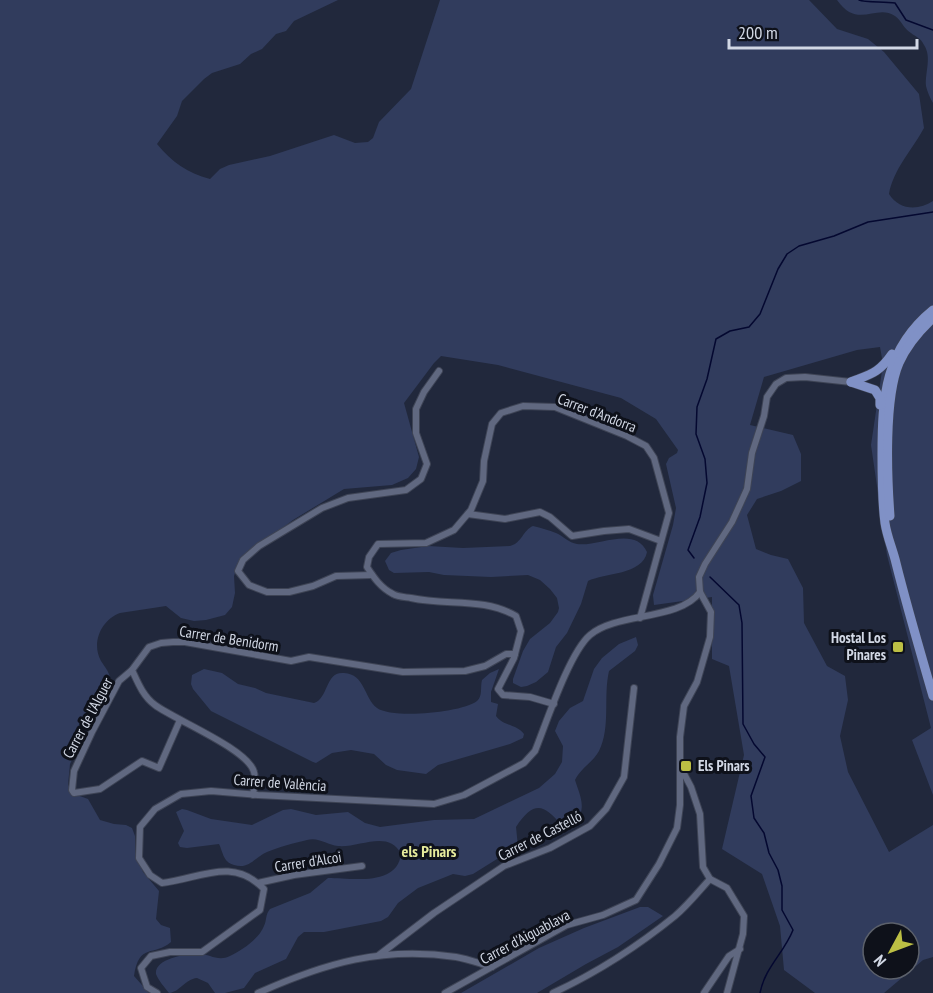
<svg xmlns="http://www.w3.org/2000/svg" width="933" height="993" font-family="'PT Sans Narrow',sans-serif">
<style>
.green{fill:#313c5d;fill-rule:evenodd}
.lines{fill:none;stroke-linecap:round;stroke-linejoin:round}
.stream{stroke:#040830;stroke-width:1.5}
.minor-casing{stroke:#3e4455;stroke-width:8}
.primary-casing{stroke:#3e4455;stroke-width:10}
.minor{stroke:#606880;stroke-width:6}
.primary{stroke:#8091c6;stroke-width:9}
.poi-dot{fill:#bcbf44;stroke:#0e111a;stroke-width:2}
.labels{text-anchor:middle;stroke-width:6;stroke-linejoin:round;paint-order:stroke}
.street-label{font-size:15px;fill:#d2d8e5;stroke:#0e111a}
.poi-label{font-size:15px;font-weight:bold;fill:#d2d8e5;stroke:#0e111a;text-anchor:end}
.neighbourhood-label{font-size:16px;font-weight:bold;fill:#e6eb9c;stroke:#0e111a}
</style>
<rect width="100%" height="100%" fill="#21283c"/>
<g class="green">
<path d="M0,0H338L294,21L286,31L276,34L262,49L251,54L240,64L212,73L204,79L182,101L177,116L157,144C172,162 187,173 210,179L220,169L229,165L270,156L334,135L355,143L368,142L373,138L379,122L411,89L440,0H809L837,29L868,39L884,52L919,94L924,128C912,150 893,170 889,194C899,210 918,211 933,201V795L912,740L931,728L887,555L871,445L883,364L880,347L857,350L764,377L750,425L793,435L801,454V481L781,491L757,499L747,515L756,549L771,555L788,559L803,588L804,623L827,666L845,676L848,700L840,736L848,772L889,852L933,825V957L923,960L884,993H815L784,970L780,926L762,874L722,849L744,755L729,666L712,659V597L654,605L653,595L673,525L676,508L666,464L669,458L677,453L678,450L656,419L621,398L498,365L441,356L434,363L404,403L419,457L416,469L408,478L392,485L344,489L293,520L239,561L234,576L235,593L232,607L225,615L206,620L194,621L181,618L166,606L120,613C101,620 91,643 101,661C106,669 111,673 110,683L70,764L68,785L77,795L88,799L100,820L114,824L126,825L132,828L135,836V852L143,872L159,891L156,919L161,925L170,928L171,942C154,957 139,942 134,976L149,993H0ZM873,933H909V969H873Z"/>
<path d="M837,0H933V103C930,98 927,91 926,86C925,72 932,57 924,45C921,38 916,37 911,33C904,29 901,20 895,16C876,3 858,30 837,0Z"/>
<path d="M533,526C541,528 549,530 556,533C563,536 569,543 577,544C598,547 635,525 647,552C643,575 604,573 588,581L581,604L567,633L556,647L548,672L536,682L527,686L521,687L513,683V679L523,651L530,639L550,623L558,612L559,608L557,598L550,589L540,580L528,575L491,577L444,575L429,572L394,573L389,570L385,561L391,553L401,550L428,546L463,548L510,546C522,543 523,530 533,526Z"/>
<path d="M636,637L638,645L635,651L609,671C603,697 611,727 599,751C593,762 581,768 575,780C579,793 588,810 575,821C571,825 568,827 562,826C544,804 534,800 516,827L518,847L516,851L497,859L473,874L465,876L453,874L418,888L398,903L388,917L381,921L324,932H304L298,937L286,959L255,973L244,988L225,993H215L208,983L197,978C185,979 180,992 169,993C165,988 158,980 156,974C154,958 189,953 199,954C210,954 218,962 230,956C241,951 259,939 264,926C267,920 265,915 270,909L310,893L328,878C351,878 397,887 401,854C389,829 359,848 338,846C327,845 319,837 307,840C294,843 279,847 267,852C255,857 249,870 234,865C223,862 223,852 219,844L187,848L180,847L178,843L184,831L176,812L182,809L187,810L211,819L252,825L283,810L291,809L316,815L348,812L365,823L380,827L434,820L474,819L539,788L555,774L562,762L563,746L555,731L559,721L570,708L583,701L594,669L602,658L619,644Z"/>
<path d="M204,669L222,673L238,684L255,688L266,693L314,703C329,698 325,671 344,673C365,674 364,698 377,708C392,719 461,713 477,701C483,696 480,687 482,680L490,673L499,669L491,692V702L498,704L496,716C503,726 516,724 524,734L523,738L510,744L438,765L426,774L397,770L386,765L374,754L351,750L332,753L316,763L313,762L211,711L193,689L191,684L192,675Z"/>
<path d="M640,907H648L663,916L618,947L586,964L537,993H461L539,948L584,928Z"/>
</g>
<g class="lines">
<g class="stream">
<path d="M859,0C866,3 885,1 895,3L906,20L933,30"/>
<path d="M694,558L688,550L700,517L707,483L705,459L696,434L697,407L707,379L716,339L730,331L749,327L760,314L778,269L787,254L799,246L834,236L868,222L933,212"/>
<path d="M710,577L739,605L742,623L743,724L754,744L765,757L751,796L754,818L764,833L769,853L778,870L782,886V910L793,930C784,953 765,967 760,993"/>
</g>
<defs>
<g id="minor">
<path d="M468,514L505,519L540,512L550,517L572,536L604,531L629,529L661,541"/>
<path d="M372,575L336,576L313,586L289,592H267L249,585L238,571L243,560L259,546L322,508L348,498L406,490L421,479L427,464L416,433V409L424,392L439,371"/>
<path d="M132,670L119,681L92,732L74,771L72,790L74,793L100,789L142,761L159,768L180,720"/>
<path d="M554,704L530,697L503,695L498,689L514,658L521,631L516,616C483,597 447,606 411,598C405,597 398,597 393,594C381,588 374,578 367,567L369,557L378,544L426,543L454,530L471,510L483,481L484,461L492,424L501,413L523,406L555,407L627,436L646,446L654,458L669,513L640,618"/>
<path d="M682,770L691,787L700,814L703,867L710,879L727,888L744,916L743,934L727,993"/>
<path d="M253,795C254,788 256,778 254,772C248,749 175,720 155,705C143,696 138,683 132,670L149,647L161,643L173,642H185L291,661L309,657L403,672L465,671L485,666L506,654H515"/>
<path d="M258,883L294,875L362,866"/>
<path d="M379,955L434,913L504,866L550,848L590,826L606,809L624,777L634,688"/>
<path d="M157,993L147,987L141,968L151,956L170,952H202L260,910L264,889C232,856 199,879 162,883L150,875L139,858L140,827L155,809L181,794L211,791L258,795L434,804L464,795L524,763L535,751C546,724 569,653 590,635C617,612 679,621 700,592"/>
<path d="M258,993C325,963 383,946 456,957C468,959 481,964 492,967"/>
<path d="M445,993L567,925L603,915L636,900L659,864L677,828L680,805V737L684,706L697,682L710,637L711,612L700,592L699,577L705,564L732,522L747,489L752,453L764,416L767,397L776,384L786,378L805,377L851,382"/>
<path d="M553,993C596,973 638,946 675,916C688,905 699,891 710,879"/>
<path d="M704,993L729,956L740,949"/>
</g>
<g id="primary">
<path d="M933,310C885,349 882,397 882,455C882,478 882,500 885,523C887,537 893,550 896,563C907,607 920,651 933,696"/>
<path d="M851,382L875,390L880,398V405"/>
<path d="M851,382C871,374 879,373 892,354"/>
<path d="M890,516C887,476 884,398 899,363C907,345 919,331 933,318"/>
</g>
</defs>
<use href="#minor" class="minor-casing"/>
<use href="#primary" class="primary-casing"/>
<use href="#minor" class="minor"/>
<use href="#primary" class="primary"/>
</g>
<g class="poi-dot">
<rect x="892" y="641" width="12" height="12" rx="3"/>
<rect x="680" y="760" width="12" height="12" rx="3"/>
</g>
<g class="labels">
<g class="street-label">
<text transform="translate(597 413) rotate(21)" y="5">Carrer d'Andorra</text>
<text transform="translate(229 639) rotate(9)" y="5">Carrer de Benidorm</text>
<text transform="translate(88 718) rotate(-62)" y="5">Carrer de l'Alguer</text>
<text transform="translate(280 783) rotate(4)" y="5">Carrer de València</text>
<text transform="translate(540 836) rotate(-27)" y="5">Carrer de Castelló</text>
<text transform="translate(308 862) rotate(-9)" y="5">Carrer d'Alcoi</text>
<text transform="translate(525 937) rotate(-28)" y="5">Carrer d'Aiguablava</text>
</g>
<g class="poi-label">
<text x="886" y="643">Hostal Los<tspan x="886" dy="17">Pinares</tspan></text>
<text x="698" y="771" text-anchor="start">Els Pinars</text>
</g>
<g class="neighbourhood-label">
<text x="429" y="857">els Pinars</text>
</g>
</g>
<g transform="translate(891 951) rotate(229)"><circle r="28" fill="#0e111a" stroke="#5c616b" stroke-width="1.5"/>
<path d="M0-4.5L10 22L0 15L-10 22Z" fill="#bcbf44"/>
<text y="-9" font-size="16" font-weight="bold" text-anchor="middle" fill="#d2d8e5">N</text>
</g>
<path d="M729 39v9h188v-9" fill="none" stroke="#d2d8e5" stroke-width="3"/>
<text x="738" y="39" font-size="18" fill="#d2d8e5" stroke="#0e111a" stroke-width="4.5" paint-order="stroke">200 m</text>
</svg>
